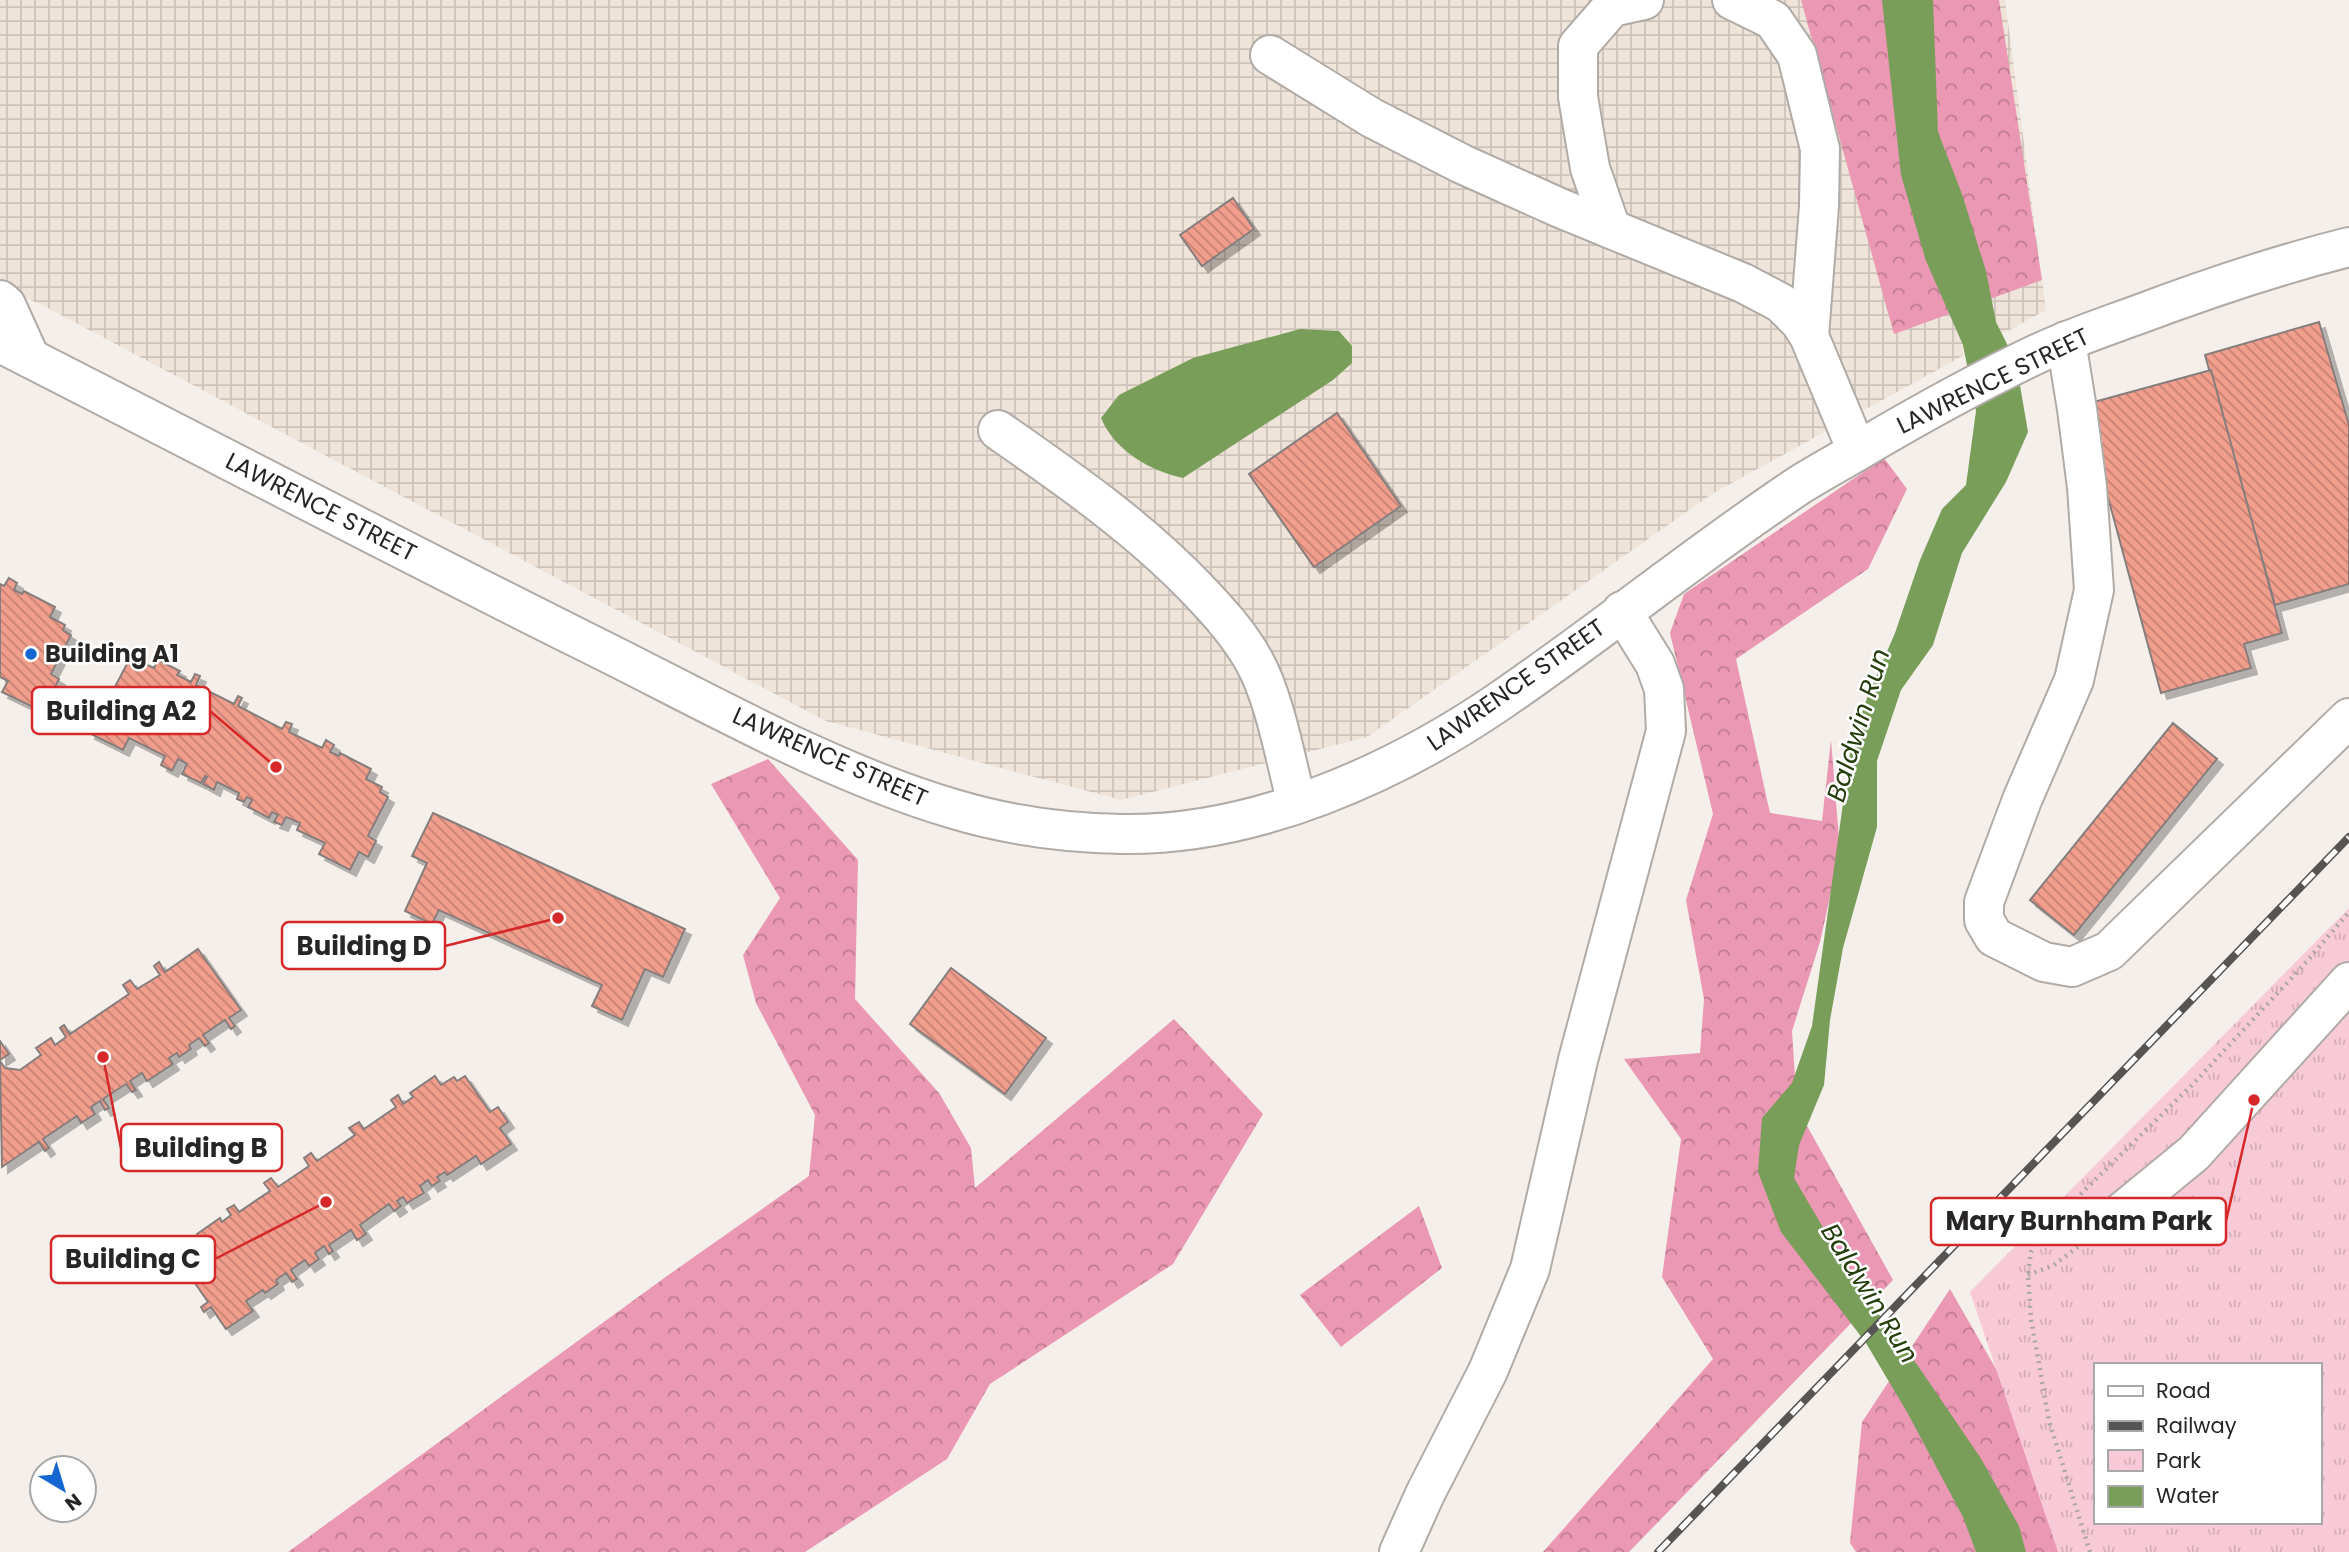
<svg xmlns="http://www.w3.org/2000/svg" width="2349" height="1552" font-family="Poppins,sans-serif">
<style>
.industrial{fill:url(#industrial-grid)}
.forest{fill:url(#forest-crowns)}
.park{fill:url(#park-tufts);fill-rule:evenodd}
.water{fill:#799e5a}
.building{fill:url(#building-back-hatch);stroke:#857e7d;stroke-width:2;filter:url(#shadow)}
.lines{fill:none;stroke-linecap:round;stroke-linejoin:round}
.minor-casing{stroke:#b0aba6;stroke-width:42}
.path{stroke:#aba7a4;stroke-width:4.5;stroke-dasharray:2 5;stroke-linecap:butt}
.minor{stroke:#fff;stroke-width:38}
.rail-casing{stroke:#575553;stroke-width:8}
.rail{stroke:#fff;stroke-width:5;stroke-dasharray:16;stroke-linecap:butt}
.poi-dot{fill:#1667d1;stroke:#fff;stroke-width:2.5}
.labels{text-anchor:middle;stroke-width:5;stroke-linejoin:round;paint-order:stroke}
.street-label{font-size:24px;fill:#282625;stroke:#fff}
.poi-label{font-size:24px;font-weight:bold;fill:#282625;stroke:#fff;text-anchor:start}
.water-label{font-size:26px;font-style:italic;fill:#253e0c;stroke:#fff}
.leader{fill:none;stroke:#d62828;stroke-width:2.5}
.callout-dot{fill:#d62828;stroke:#fff;stroke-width:2.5}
.callout{fill:#fff;stroke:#d62828;stroke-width:2.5}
.callout-label{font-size:26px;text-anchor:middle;font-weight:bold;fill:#282625}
</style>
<defs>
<pattern id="industrial-grid" width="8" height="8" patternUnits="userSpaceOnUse" patternTransform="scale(1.75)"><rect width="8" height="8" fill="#efe4d9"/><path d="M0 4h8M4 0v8" fill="none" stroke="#cdc3ba"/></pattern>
<pattern id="forest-crowns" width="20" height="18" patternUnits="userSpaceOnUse" patternTransform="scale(1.75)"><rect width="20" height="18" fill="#ea98b3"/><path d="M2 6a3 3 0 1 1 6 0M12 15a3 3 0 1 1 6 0" fill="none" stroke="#be7c91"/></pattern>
<pattern id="park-tufts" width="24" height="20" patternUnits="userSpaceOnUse" patternTransform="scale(1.75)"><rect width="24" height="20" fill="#f8c9d7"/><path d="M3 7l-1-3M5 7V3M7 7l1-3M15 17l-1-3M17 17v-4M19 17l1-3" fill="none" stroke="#d5acb8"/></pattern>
<pattern id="building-back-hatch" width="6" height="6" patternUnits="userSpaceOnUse" patternTransform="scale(1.75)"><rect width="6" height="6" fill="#f29e8d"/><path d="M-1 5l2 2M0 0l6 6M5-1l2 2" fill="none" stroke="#c48173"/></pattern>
<filter id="shadow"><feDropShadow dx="6" dy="6" stdDeviation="0" flood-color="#0004"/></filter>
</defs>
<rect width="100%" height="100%" fill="#f4efea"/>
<path class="industrial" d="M0,0H2005L2046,310L1712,494L1367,737L1121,800L826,721L46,307L0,286Z"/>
<g class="forest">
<path d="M1801,0H1999L2042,280L1894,334Z"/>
<path d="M1884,458L1907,489L1868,569L1736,659L1770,813L1822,821L1831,740L1840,851L1820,942L1792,1031L1797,1108L1893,1280L1629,1552H1543L1713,1359L1662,1277L1681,1139L1624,1059L1700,1053L1704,999L1686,900L1713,814L1670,633L1684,594Z"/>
<path d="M768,759L858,860L855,999L939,1093L971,1148L975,1188L1174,1019L1263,1114L1173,1264L990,1384L947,1459L805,1552H288L667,1276L809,1176L815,1115L756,1003L743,955L780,898L711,784Z"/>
<path d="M1419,1206L1442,1268L1341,1347L1300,1295Z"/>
<path d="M1950,1289L2030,1428L2073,1552H1856L1850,1543L1862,1422Z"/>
</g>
<path class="park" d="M2349,908V1552H2058L1970,1292ZM2095,1365H2319V1522H2095Z"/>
<g class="water">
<path d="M1882,0H1933L1938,132L1962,194L1986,271L1996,322L2016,362L2028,432L2006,482L1962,553L1933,645L1901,690L1877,761V827L1843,948L1830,1020L1824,1085L1799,1145L1794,1178L1858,1287L1918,1366L1980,1457L2019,1526L2026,1552H1976L1963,1517L1907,1412L1866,1343L1781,1232L1758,1172L1762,1118L1792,1083L1812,1026L1851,746L1867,698L1895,633L1920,560L1942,509L1966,485L1976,411L1963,345L1926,261L1901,175Z"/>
<path d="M1300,329L1339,331L1352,346V363L1333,380L1183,478C1150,471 1114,450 1101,418L1119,395L1193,358Z"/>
</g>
<g class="building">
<path d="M1233,198L1254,229L1202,266L1180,235Z"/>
<path d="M2319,322L2349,425V584L2275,605L2205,355Z"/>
<path d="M2211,370L2282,633L2244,644L2251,668L2161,693L2083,405Z"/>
<path d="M1337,413L1401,506L1314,567L1249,474Z"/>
<path d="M9,578L17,583L14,590L22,594L24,591L55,607L50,617L65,625L63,630L71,635L51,674L59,679L51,695L42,690L33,707L2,692L8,681L0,677V584L4,586Z"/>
<path d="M158,660L180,671L177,675L191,682L195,674L200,676L196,685L234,704L238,696L242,698L238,706L282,729L286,722L292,724L289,732L322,748L326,740L334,745L330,752L339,756L340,753L371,769L366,779L382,787L380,792L388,797L368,836L376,841L368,857L359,852L350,870L319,854L325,843L297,830L300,823L286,817L282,825L274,822L278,815L272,812L269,818L248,807L252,800L247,797L244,802L237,799L239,793L217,782L214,790L203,784L207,777L205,776L201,783L182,774L187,764L178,759L172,771L161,765L165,756L129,738L123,750L89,733L97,717L90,714L98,698L107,702L128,662L140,668L143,663L154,668Z"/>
<path d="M2173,723L2217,759L2074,935L2030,900Z"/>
<path d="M433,813L685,929L663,977L645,969L622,1020L592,1006L602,985L439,910L432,924L405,911L427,863L412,856Z"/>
<path d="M198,949L241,1010L229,1018L235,1026L231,1029L225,1020L203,1035L209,1043L205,1046L199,1038L189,1045L191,1049L179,1057L177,1053L169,1058L173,1064L147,1081L142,1073L130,1081L136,1090L132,1092L126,1084L103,1099L109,1108L105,1110L100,1101L91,1107L95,1114L81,1123L77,1116L43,1139L49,1148L45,1151L39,1142L2,1167L0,1061L5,1068L20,1070L41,1055L36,1048L51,1038L55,1045L66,1037L60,1028L64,1025L70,1034L129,994L123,985L130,980L137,989L160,975L154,966L159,962L165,972Z"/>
<path d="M951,968L1046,1038L1005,1094L910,1024Z"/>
<path d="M0,1041L9,1054L0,1060Z"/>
<path d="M435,1076L441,1085L454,1077L457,1081L465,1076L490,1112L498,1107L508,1122L500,1128L511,1144L481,1164L476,1156L447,1175L445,1172L437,1177L440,1181L432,1186L428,1180L420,1186L424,1193L407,1203L403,1197L397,1201L401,1206L394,1211L389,1204L360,1225L366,1234L357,1240L351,1230L329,1245L333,1251L329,1254L324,1246L315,1253L319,1259L309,1266L305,1260L291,1270L297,1279L292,1282L286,1273L276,1280L278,1284L265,1293L263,1290L246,1301L253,1311L226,1329L211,1307L204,1312L201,1307L208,1302L181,1263L189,1257L187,1253L202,1243L197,1234L220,1218L222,1222L231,1215L227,1209L234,1205L239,1212L270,1191L264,1183L271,1178L278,1187L309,1166L304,1158L311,1153L317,1161L355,1135L349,1128L359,1122L364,1129L396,1107L391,1100L398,1095L403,1104L413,1097L410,1093Z"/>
</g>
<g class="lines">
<defs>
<g id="minor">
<path d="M1732,0L1773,20L1797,55L1820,149L1819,206L1809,336"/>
<path d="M1270,55L1372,118L1462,164L1560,208L1743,283L1781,303L1800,322L1809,336L1857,451"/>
<path d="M1611,229L1590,168L1578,97V46L1612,7L1644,0"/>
<path d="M0,300L6,305L30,358"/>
<path d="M2066,341L2077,409L2087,487L2094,590L2074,680L2022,800L1984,902V920L1994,937L2044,962L2072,967L2109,951L2349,718"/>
<path d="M0,343C195,442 389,544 584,641C702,699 828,772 954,809C1007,825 1067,833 1122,834C1255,836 1393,774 1500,701C1601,632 1696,554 1798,486C1820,472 1843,460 1866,446C1922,413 1980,381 2039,353C2071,338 2104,327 2137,315C2206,289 2277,265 2349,247"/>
<path d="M998,430C1068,479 1138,527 1198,590C1219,612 1239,634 1254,661C1275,698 1286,762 1297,804"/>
<path d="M2110,1222L2194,1153L2349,982"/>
<path d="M1399,1552L1425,1494L1488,1371L1530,1269L1578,1060L1666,731L1664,689L1655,664L1622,611"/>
</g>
</defs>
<use href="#minor" class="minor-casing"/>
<g class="path">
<path d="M2028,1275L2054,1265L2084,1242"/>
<path d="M2090,1552L2049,1421L2031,1319L2028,1275L2031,1252L2037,1238L2049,1225L2193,1084L2301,968L2349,912"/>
</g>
<use href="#minor" class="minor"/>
<defs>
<path id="rail" d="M1658,1552L2349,837"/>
</defs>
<use href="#rail" class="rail-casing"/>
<use href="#rail" class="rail"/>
</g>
<circle class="poi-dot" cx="31" cy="654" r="7"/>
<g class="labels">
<g class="street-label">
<text transform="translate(1993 381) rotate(-26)" y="8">LAWRENCE STREET</text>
<text transform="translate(321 507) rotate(27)" y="8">LAWRENCE STREET</text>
<text transform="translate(1516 685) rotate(-35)" y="8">LAWRENCE STREET</text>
<text transform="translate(830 757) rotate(24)" y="8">LAWRENCE STREET</text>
</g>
<g class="poi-label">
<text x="45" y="662">Building A1</text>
</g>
<g class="water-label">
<text transform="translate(1858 725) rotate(-73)" y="9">Baldwin Run</text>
<text transform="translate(1870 1293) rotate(58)" y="9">Baldwin Run</text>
</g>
</g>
<path class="leader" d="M276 767L210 711M558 918L445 946M103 1057L121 1148M2254 1100L2226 1221M326 1202L215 1259"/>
<g class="callout-dot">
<circle cx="276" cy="767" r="7"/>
<circle cx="558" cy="918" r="7"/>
<circle cx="103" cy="1057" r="7"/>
<circle cx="2254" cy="1100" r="7"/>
<circle cx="326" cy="1202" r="7"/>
</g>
<g class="callout">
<rect x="32" y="687" width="178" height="47" rx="7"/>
<rect x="282" y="922" width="163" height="47" rx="7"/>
<rect x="121" y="1124" width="161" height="47" rx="7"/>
<rect x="1931" y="1198" width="295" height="47" rx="7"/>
<rect x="51" y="1236" width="164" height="47" rx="7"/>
</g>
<g class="callout-label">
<text x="121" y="720">Building A2</text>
<text x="364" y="955">Building D</text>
<text x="201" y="1157">Building B</text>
<text x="2079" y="1230">Mary Burnham Park</text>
<text x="133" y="1268">Building C</text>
</g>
<rect x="2094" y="1363" width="228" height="161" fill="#ffffff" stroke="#a9a8a8" stroke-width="2"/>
<rect x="2108" y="1386" width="35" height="10" fill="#ffffff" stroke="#a9a8a8" stroke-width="2"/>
<text x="2156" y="1398" font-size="21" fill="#282625">Road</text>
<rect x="2108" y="1421" width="35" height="10" fill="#575553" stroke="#a9a8a8" stroke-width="2"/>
<text x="2156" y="1433" font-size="21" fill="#282625">Railway</text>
<rect x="2108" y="1450" width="35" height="21" fill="url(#park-tufts)" stroke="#a9a8a8" stroke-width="2"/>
<text x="2156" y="1468" font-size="21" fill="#282625">Park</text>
<rect x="2108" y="1486" width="35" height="21" fill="#799e5a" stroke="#a9a8a8" stroke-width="2"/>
<text x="2156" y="1503" font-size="21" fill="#282625">Water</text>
<g transform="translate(63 1489) rotate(142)"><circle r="33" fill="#ffffff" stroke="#a9a8a8" stroke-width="2"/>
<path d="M0-5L12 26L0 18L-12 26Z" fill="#1667d1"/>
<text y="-10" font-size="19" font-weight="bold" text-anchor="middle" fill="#282625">N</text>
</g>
</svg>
